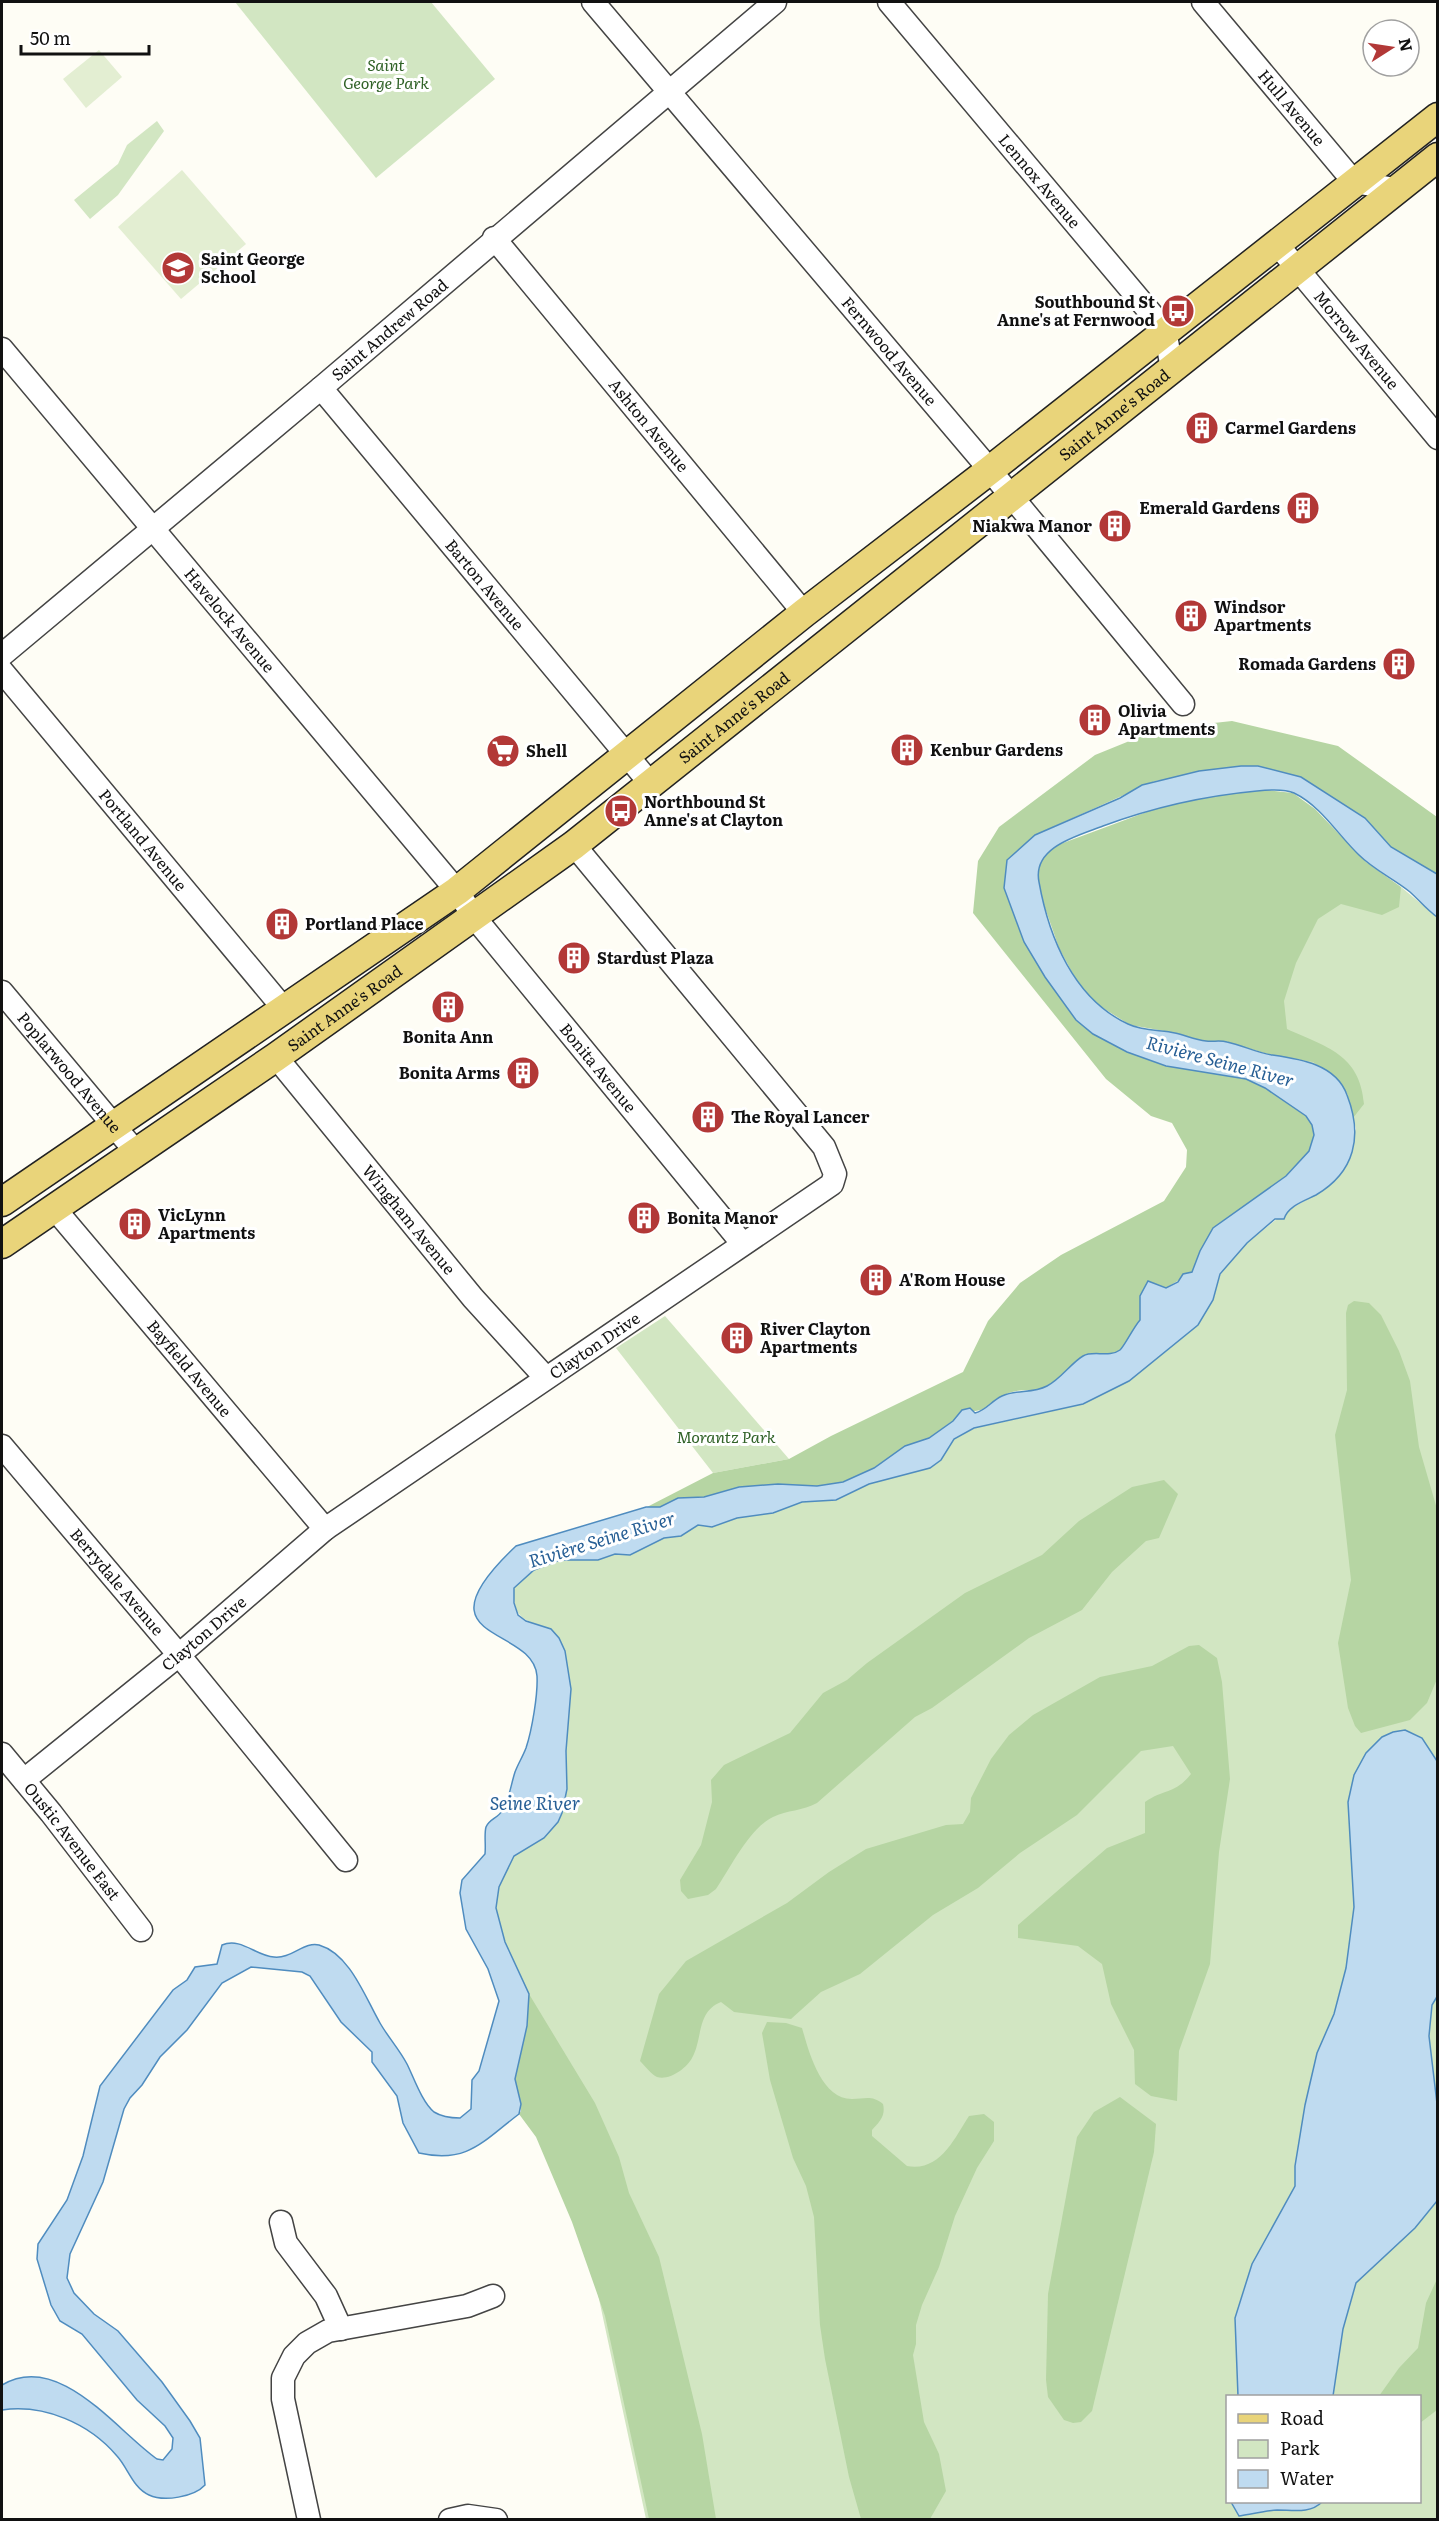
<svg xmlns="http://www.w3.org/2000/svg" width="1439" height="2521" font-family="Literata,serif">
<style>
.green{fill:#d2e6c2;fill-rule:evenodd}
.forest{fill:#b6d5a3}
.pitch{fill:#e3eed2}
.water{fill:#bfdbf0;stroke:#4f8cbf;stroke-width:1.5}
.lines{fill:none;stroke-linecap:round;stroke-linejoin:round}
.minor-casing{stroke:#444;stroke-width:25}
.major-casing{stroke:#222;stroke-width:31}
.minor{stroke:#fff;stroke-width:22}
.major{stroke:#e9d47a;stroke-width:28}
.labels{text-anchor:middle;stroke-width:6;stroke-linejoin:round;paint-order:stroke}
.park-label{font-size:16px;font-style:italic;fill:#306227;stroke:#fff}
.street-label{font-size:16px;fill:#111;stroke:#fff}
.poi-label{font-size:16px;font-weight:bold;fill:#111;stroke:#fff;text-anchor:start}
.water-label{font-size:18px;font-style:italic;fill:#275f95;stroke:#fff}
</style>
<rect width="100%" height="100%" fill="#fefdf5"/>
<g class="green">
<path d="M235,2H431L495,79L376,178Z"/>
<path d="M157,121L164,131L118,195L90,219L74,200L118,164L127,145Z"/>
<path d="M1401,887L1437,917V2519H646L571,2168L529,1994L505,1942L496,1908L499,1887L514,1856L544,1838L567,1789L566,1751L551,1629C524,1620 513,1620 514,1588L534,1570L560,1560H598L615,1554L630,1555L664,1538L681,1536L698,1525L712,1527L737,1518L773,1513L802,1502L836,1500L869,1484L930,1468L941,1460L954,1439L975,1428L1083,1404L1129,1381L1198,1325L1213,1300L1220,1275L1247,1243L1287,1211L1324,1190L1356,1129L1347,1093L1059,948ZM1228,2396H1420V2502H1228Z"/>
<path d="M665,1316L789,1459L713,1473L616,1348Z"/>
</g>
<g class="forest">
<path d="M1232,721L1338,746L1437,817V874L1391,847L1365,818L1301,778L1199,771L1176,778L1155,781L1035,835L1024,942L1076,1020L1093,1034L1127,1052L1166,1066L1246,1079L1265,1088L1306,1116L1312,1125L1314,1135L1309,1151L1286,1176L1213,1228L1200,1251L1192,1272L1166,1288L1140,1296V1320C1133,1328 1124,1347 1120,1350C1110,1358 1094,1350 1083,1356C1073,1362 1060,1379 1047,1386C1036,1392 1027,1389 1016,1391C991,1396 991,1416 962,1410L953,1421L929,1438L905,1446L874,1468L843,1482L817,1486L778,1484L739,1487L704,1497L678,1498L660,1507H647L713,1473L789,1459L831,1436L963,1372L988,1321L1020,1283L1061,1255L1164,1201L1186,1167L1187,1150L1172,1123L1151,1116L1106,1079L973,913L978,861L999,827L1095,755L1159,729Z"/>
<path d="M1264,790L1293,793L1315,809L1366,862L1401,887L1399,907L1382,915L1341,904L1318,919L1296,963L1284,1001L1287,1029C1326,1047 1360,1054 1364,1104L1353,1118L1347,1093L1338,1081L1313,1062L1271,1055L1224,1041L1206,1042L1176,1033L1130,1025L1095,1003L1080,987L1059,948L1043,902L1037,873L1039,863L1055,846L1168,804L1208,796Z"/>
<path d="M1354,1301L1369,1303L1381,1315L1399,1351L1410,1381L1419,1447L1437,1509V1679L1427,1703L1410,1720L1361,1733L1355,1726L1348,1708L1338,1643L1351,1580L1335,1435L1347,1390L1346,1313L1348,1305Z"/>
<path d="M1164,1480L1178,1494L1159,1538L1146,1541L1112,1572L1082,1610L1029,1638L932,1708L915,1717L817,1803C803,1811 787,1810 773,1817C749,1829 731,1867 716,1889L708,1895L688,1899L681,1891L680,1880L701,1845L712,1802L711,1780L724,1765L790,1733L823,1693L847,1680L867,1663L965,1593L1042,1555L1079,1521L1132,1487Z"/>
<path d="M1199,1645L1217,1658L1222,1682L1230,1779L1219,1852L1210,1964L1179,2051L1177,2101L1151,2096L1135,2084L1134,2050L1111,2004L1102,1964L1078,1946L1018,1938V1925L1107,1848L1145,1833V1802C1165,1788 1174,1795 1191,1774L1173,1746L1141,1751L1077,1815L1020,1853L978,1888L933,1915L860,1974L821,1992L791,2019L734,2012L721,2002C696,2012 703,2039 692,2058C687,2068 669,2081 657,2077C651,2074 645,2066 640,2061L659,1994L686,1961L787,1903L829,1872L866,1849L946,1825L963,1824L970,1812L971,1798L991,1759L1009,1735L1033,1715L1100,1677L1152,1666L1189,1646Z"/>
<path d="M529,1994L595,2103L619,2157L629,2193L659,2257L702,2434L716,2519H649L605,2316L572,2222L536,2137L519,2114L521,2111L515,2079L527,2026Z"/>
<path d="M767,2022L786,2023L802,2028C809,2052 821,2099 852,2099C865,2099 872,2095 883,2104C886,2116 879,2122 872,2130V2136L907,2166C940,2172 954,2139 969,2116L984,2114L994,2122V2141L977,2168L955,2216L939,2267L922,2305L916,2325V2344L913,2355L924,2422L939,2454L946,2491L930,2519H861L849,2477L825,2359L820,2325L814,2217L806,2186L793,2158L770,2080L762,2033Z"/>
<path d="M1120,2097L1156,2124L1154,2152L1092,2411L1081,2422L1073,2423L1064,2420L1048,2397L1046,2380L1048,2294L1077,2137L1094,2112Z"/>
<path d="M1437,2279V2410L1420,2423V2396H1379L1399,2368L1418,2348L1426,2303Z"/>
</g>
<g class="pitch">
<path d="M99,50L122,77L86,108L63,79Z"/>
<path d="M182,170L246,244L181,299L118,227Z"/>
</g>
<g class="water">
<path d="M1241,766H1258L1301,777L1365,818L1391,847L1437,874V917C1427,910 1419,900 1410,892C1394,879 1374,870 1359,855C1338,835 1321,806 1294,793C1285,789 1267,790 1257,791C1203,796 1154,807 1103,826C1077,836 1032,847 1039,882C1049,938 1074,999 1128,1024C1142,1031 1161,1030 1175,1033C1185,1035 1195,1040 1206,1041C1213,1042 1220,1040 1227,1042C1242,1045 1257,1053 1272,1055C1300,1059 1336,1064 1347,1095C1363,1136 1355,1172 1316,1195C1304,1201 1288,1206 1284,1219H1275L1247,1243L1220,1274L1213,1300L1198,1325L1129,1381L1083,1404L974,1428L954,1439L941,1460L930,1468L869,1484L836,1500L802,1502L773,1513L737,1518L712,1527L698,1525L681,1536L664,1538L630,1555L615,1554L598,1560H560L534,1570L514,1588V1603L518,1615L526,1621L551,1629L559,1638L565,1651L571,1689L566,1751L567,1789L562,1813L558,1822L544,1838L514,1856L499,1887L496,1908L505,1942L529,1994L527,2026L515,2079L521,2104L519,2114C483,2141 468,2164 419,2153L403,2123L397,2096L372,2062V2052L341,2022L310,1976L302,1972L251,1967L222,1983L187,2030L160,2057L142,2085L130,2098L124,2109L103,2182L70,2254L67,2278L74,2293L94,2314L118,2331L162,2382L190,2421L200,2438L205,2485C194,2497 164,2502 149,2495C133,2488 128,2468 117,2456C89,2423 44,2404 2,2410V2385C59,2351 116,2430 157,2459L163,2460L172,2449L173,2438L165,2426L137,2400L82,2334L60,2321L51,2305L37,2259L38,2244L67,2200L83,2156L100,2086L173,1990L187,1980L195,1967L217,1964L222,1945C241,1937 256,1956 274,1957C291,1959 305,1941 319,1945C350,1954 365,1997 380,2023C388,2037 399,2049 407,2064C414,2078 422,2102 434,2112C442,2117 452,2118 460,2118L471,2109L472,2080L479,2071L499,2001L488,1969L466,1929L460,1893L462,1880L485,1854C486,1845 484,1834 486,1827C489,1819 498,1818 502,1811C509,1801 511,1784 515,1772C518,1764 523,1756 526,1748C532,1730 538,1694 537,1676C533,1624 412,1644 516,1546L646,1507H660L678,1498L704,1497L739,1487L778,1484L817,1486L843,1482L874,1468L905,1446L929,1438L953,1421L962,1410L970,1408L975,1413C987,1410 991,1401 1002,1396C1017,1389 1032,1394 1047,1386C1061,1379 1071,1363 1083,1356C1093,1350 1109,1358 1120,1350C1124,1347 1133,1328 1140,1320V1296L1148,1281L1166,1288L1178,1282L1183,1274L1192,1272L1200,1251L1213,1228L1286,1176L1309,1151L1314,1135L1312,1125L1306,1116L1265,1088L1246,1079L1166,1066L1127,1052L1093,1034L1076,1020L1045,977L1024,942L1004,888L1007,860L1035,835L1120,798L1142,785L1199,771Z"/>
<path d="M1405,1730L1422,1738L1437,1761L1438,1995L1432,2005L1429,2036L1438,2112L1437,2201L1415,2228L1356,2283L1343,2329L1333,2396H1238L1235,2318L1252,2264L1295,2186V2166L1305,2105L1317,2053L1334,2014L1346,1968L1354,1907L1348,1802L1354,1775L1366,1753L1382,1737L1393,1732Z"/>
<path d="M1231,2502H1322C1310,2514 1293,2510 1277,2510C1265,2511 1251,2514 1239,2516Z"/>
</g>
<g class="lines">
<defs>
<g id="minor">
<path id="s1" d="M593,2L979,457L1183,704"/>
<path id="s2" d="M889,2L1165,330L1172,369"/>
<path id="s3" d="M1203,2L1354,182L1395,189"/>
<path id="s4" d="M494,238L804,613"/>
<path id="s5" d="M1276,243L1438,438"/>
<path id="s6" d="M2,349L457,891L475,918L742,1243"/>
<path id="s7" d="M321,388L650,783"/>
<path id="s8" d="M2,655L321,388L775,2"/>
<path id="s9" d="M2,671L284,1009"/>
<path id="s10" d="M2,992L136,1152"/>
<path id="s11" d="M276,1057L473,1298L545,1377"/>
<path id="s12" d="M54,1208L325,1529"/>
<path id="s13" d="M2,1446L179,1655L346,1860"/>
<path id="s14" d="M2,1754L51,1813L141,1930"/>
<path id="s15" d="M24,1780L179,1655L325,1529L832,1184L835,1174L824,1147L574,845"/>
<path d="M281,2222L286,2243L326,2296L341,2329"/>
<path d="M309,2520L283,2399V2378L294,2356L307,2343L328,2331L467,2306L493,2296"/>
<path d="M450,2520L468,2516L496,2520"/>
</g>
<g id="major">
<path d="M2,1202L457,891L804,613L990,470L1438,117"/>
<path id="s16" d="M2,1244L276,1057L574,845L1438,157"/>
</g>
</defs>
<use href="#minor" class="minor-casing"/>
<use href="#major" class="major-casing"/>
<use href="#minor" class="minor"/>
<use href="#major" class="major"/>
</g>
<defs>
<symbol id="school-disc" viewBox="-11 -11 22 22"><circle r="9.5" fill="#b23837" stroke="#fff"/><path d="M0-5L7-2L0 1L-7-2ZM-4 1L0 2.5L4 1V4Q0 6-4 4Z" fill="#fff"/></symbol>
<symbol id="bus-disc" viewBox="-11 -11 22 22"><circle r="9.5" fill="#b23837" stroke="#fff"/><path d="M-5-6H5V4H4V6H2V4H-2V6H-4V4H-5ZM-3.5-4V0h7V-4ZM-3.5 1.2v1.5H-2V1.2ZM2 1.2v1.5H3.5V1.2Z" fill="#fff"/></symbol>
<symbol id="building-disc" viewBox="-11 -11 22 22"><circle r="9.5" fill="#b23837" stroke="#fff"/><path d="M-4-6H4V6H1V3H-1V6H-4ZM-2.5-4.3h1.7v1.8h-1.7ZM.8-4.3h1.7v1.8H.8ZM-2.5-1h1.7V.8h-1.7ZM.8-1h1.7V.8H.8Z" fill="#fff"/></symbol>
<symbol id="supermarket-disc" viewBox="-11 -11 22 22"><circle r="9.5" fill="#b23837" stroke="#fff"/><path d="M-6-5.5h2.5l.6 2H6L4.5 2H-2.5L-4.4-4H-6ZM-1.5 3.2a1.3 1.3 0 1 0 .1 0ZM3 3.2a1.3 1.3 0 1 0 .1 0Z" fill="#fff"/></symbol>
</defs>
<g fill-rule="evenodd">
<use href="#school-disc" x="159" y="249" width="38" height="38"/>
<use href="#bus-disc" x="1159" y="292" width="38" height="38"/>
<use href="#building-disc" x="1183" y="409" width="38" height="38"/>
<use href="#building-disc" x="1284" y="489" width="38" height="38"/>
<use href="#building-disc" x="1096" y="507" width="38" height="38"/>
<use href="#building-disc" x="1172" y="597" width="38" height="38"/>
<use href="#building-disc" x="1380" y="645" width="38" height="38"/>
<use href="#building-disc" x="1076" y="701" width="38" height="38"/>
<use href="#building-disc" x="888" y="731" width="38" height="38"/>
<use href="#supermarket-disc" x="484" y="732" width="38" height="38"/>
<use href="#bus-disc" x="602" y="792" width="38" height="38"/>
<use href="#building-disc" x="263" y="905" width="38" height="38"/>
<use href="#building-disc" x="555" y="939" width="38" height="38"/>
<use href="#building-disc" x="429" y="988" width="38" height="38"/>
<use href="#building-disc" x="504" y="1054" width="38" height="38"/>
<use href="#building-disc" x="689" y="1098" width="38" height="38"/>
<use href="#building-disc" x="625" y="1199" width="38" height="38"/>
<use href="#building-disc" x="116" y="1205" width="38" height="38"/>
<use href="#building-disc" x="857" y="1261" width="38" height="38"/>
<use href="#building-disc" x="718" y="1319" width="38" height="38"/>
</g>
<g class="labels">
<g class="park-label">
<text x="386" y="71">Saint<tspan x="386" dy="18">George Park</tspan></text>
<text x="726" y="1443">Morantz Park</text>
</g>
<g class="street-label">
<text dy="6" stroke="none"><textPath href="#s3" startOffset="138">Hull Avenue</textPath></text>
<text dy="6" stroke="none"><textPath href="#s2" startOffset="234">Lennox Avenue</textPath></text>
<text dy="6" stroke="none"><textPath href="#s8" startOffset="506">Saint Andrew Road</textPath></text>
<text dy="6" stroke="none"><textPath href="#s5" startOffset="126">Morrow Avenue</textPath></text>
<text dy="6" stroke="none"><textPath href="#s1" startOffset="458">Fernwood Avenue</textPath></text>
<text dy="6" stroke="none"><textPath href="#s16" startOffset="1388">Saint Anne's Road</textPath></text>
<text dy="6" stroke="none"><textPath href="#s4" startOffset="243">Ashton Avenue</textPath></text>
<text dy="6" stroke="none"><textPath href="#s7" startOffset="256">Barton Avenue</textPath></text>
<text dy="6" stroke="none"><textPath href="#s6" startOffset="354">Havelock Avenue</textPath></text>
<text dy="6" stroke="none"><textPath href="#s16" startOffset="902">Saint Anne's Road</textPath></text>
<text dy="6" stroke="none"><textPath href="#s9" startOffset="220">Portland Avenue</textPath></text>
<text dy="6" stroke="none"><textPath href="#s16" startOffset="416">Saint Anne's Road</textPath></text>
<text dy="6" stroke="none"><textPath href="#s6" startOffset="934">Bonita Avenue</textPath></text>
<text dy="6" stroke="none"><textPath href="#s10" startOffset="105">Poplarwood Avenue</textPath></text>
<text dy="6" stroke="none"><textPath href="#s11" startOffset="210">Wingham Avenue</textPath></text>
<text dy="6" stroke="none"><textPath href="#s15" startOffset="718">Clayton Drive</textPath></text>
<text dy="6" stroke="none"><textPath href="#s12" startOffset="210">Bayfield Avenue</textPath></text>
<text dy="6" stroke="none"><textPath href="#s13" startOffset="178">Berrydale Avenue</textPath></text>
<text dy="6" stroke="none"><textPath href="#s15" startOffset="232">Clayton Drive</textPath></text>
<text dy="6" stroke="none"><textPath href="#s14" startOffset="112">Oustic Avenue East</textPath></text>
</g>
<g class="poi-label">
<text x="201" y="265">Saint George<tspan x="201" dy="18">School</tspan></text>
<text x="1155" y="308" text-anchor="end">Southbound St<tspan x="1155" dy="18">Anne's at Fernwood</tspan></text>
<text x="1225" y="434">Carmel Gardens</text>
<text x="1280" y="514" text-anchor="end">Emerald Gardens</text>
<text x="1092" y="532" text-anchor="end">Niakwa Manor</text>
<text x="1214" y="613">Windsor<tspan x="1214" dy="18">Apartments</tspan></text>
<text x="1376" y="670" text-anchor="end">Romada Gardens</text>
<text x="1118" y="717">Olivia<tspan x="1118" dy="18">Apartments</tspan></text>
<text x="930" y="756">Kenbur Gardens</text>
<text x="526" y="757">Shell</text>
<text x="644" y="808">Northbound St<tspan x="644" dy="18">Anne's at Clayton</tspan></text>
<text x="305" y="930">Portland Place</text>
<text x="597" y="964">Stardust Plaza</text>
<text x="448" y="1043" text-anchor="middle">Bonita Ann</text>
<text x="500" y="1079" text-anchor="end">Bonita Arms</text>
<text x="731" y="1123">The Royal Lancer</text>
<text x="158" y="1221">VicLynn<tspan x="158" dy="18">Apartments</tspan></text>
<text x="667" y="1224">Bonita Manor</text>
<text x="899" y="1286">A'Rom House</text>
<text x="760" y="1335">River Clayton<tspan x="760" dy="18">Apartments</tspan></text>
</g>
<g class="water-label">
<text transform="translate(1220 1062) rotate(15)" y="6">Rivière Seine River</text>
<text transform="translate(602 1540) rotate(-17)" y="6">Rivière Seine River</text>
<text x="535" y="1810">Seine River</text>
</g>
</g>
<rect width="1439" height="2521" fill="none" stroke="#111111" stroke-width="6"/>
<rect x="1226" y="2395" width="195" height="108" fill="#ffffff" stroke="#a0a0a0" stroke-width="1.5"/>
<rect x="1238" y="2414" width="30" height="9" fill="#e9d47a" stroke="#a0a0a0" stroke-width="1.5"/>
<text x="1280" y="2425" font-size="18" fill="#111111">Road</text>
<rect x="1238" y="2440" width="30" height="18" fill="#d2e6c2" stroke="#a0a0a0" stroke-width="1.5"/>
<text x="1280" y="2455" font-size="18" fill="#111111">Park</text>
<rect x="1238" y="2470" width="30" height="18" fill="#bfdbf0" stroke="#a0a0a0" stroke-width="1.5"/>
<text x="1280" y="2485" font-size="18" fill="#111111">Water</text>
<g transform="translate(1391 48) rotate(78)"><circle r="28" fill="#ffffff" stroke="#a0a0a0" stroke-width="1.5"/>
<path d="M0-4.5L10 22L0 15L-10 22Z" fill="#b23837"/>
<text y="-9" font-size="16" font-weight="bold" text-anchor="middle" fill="#111111">N</text>
</g>
<path d="M21 45v9h128v-9" fill="none" stroke="#111111" stroke-width="3"/>
<text x="30" y="45" font-size="18" fill="#111111" stroke="#ffffff" stroke-width="4.5" paint-order="stroke">50 m</text>
</svg>
